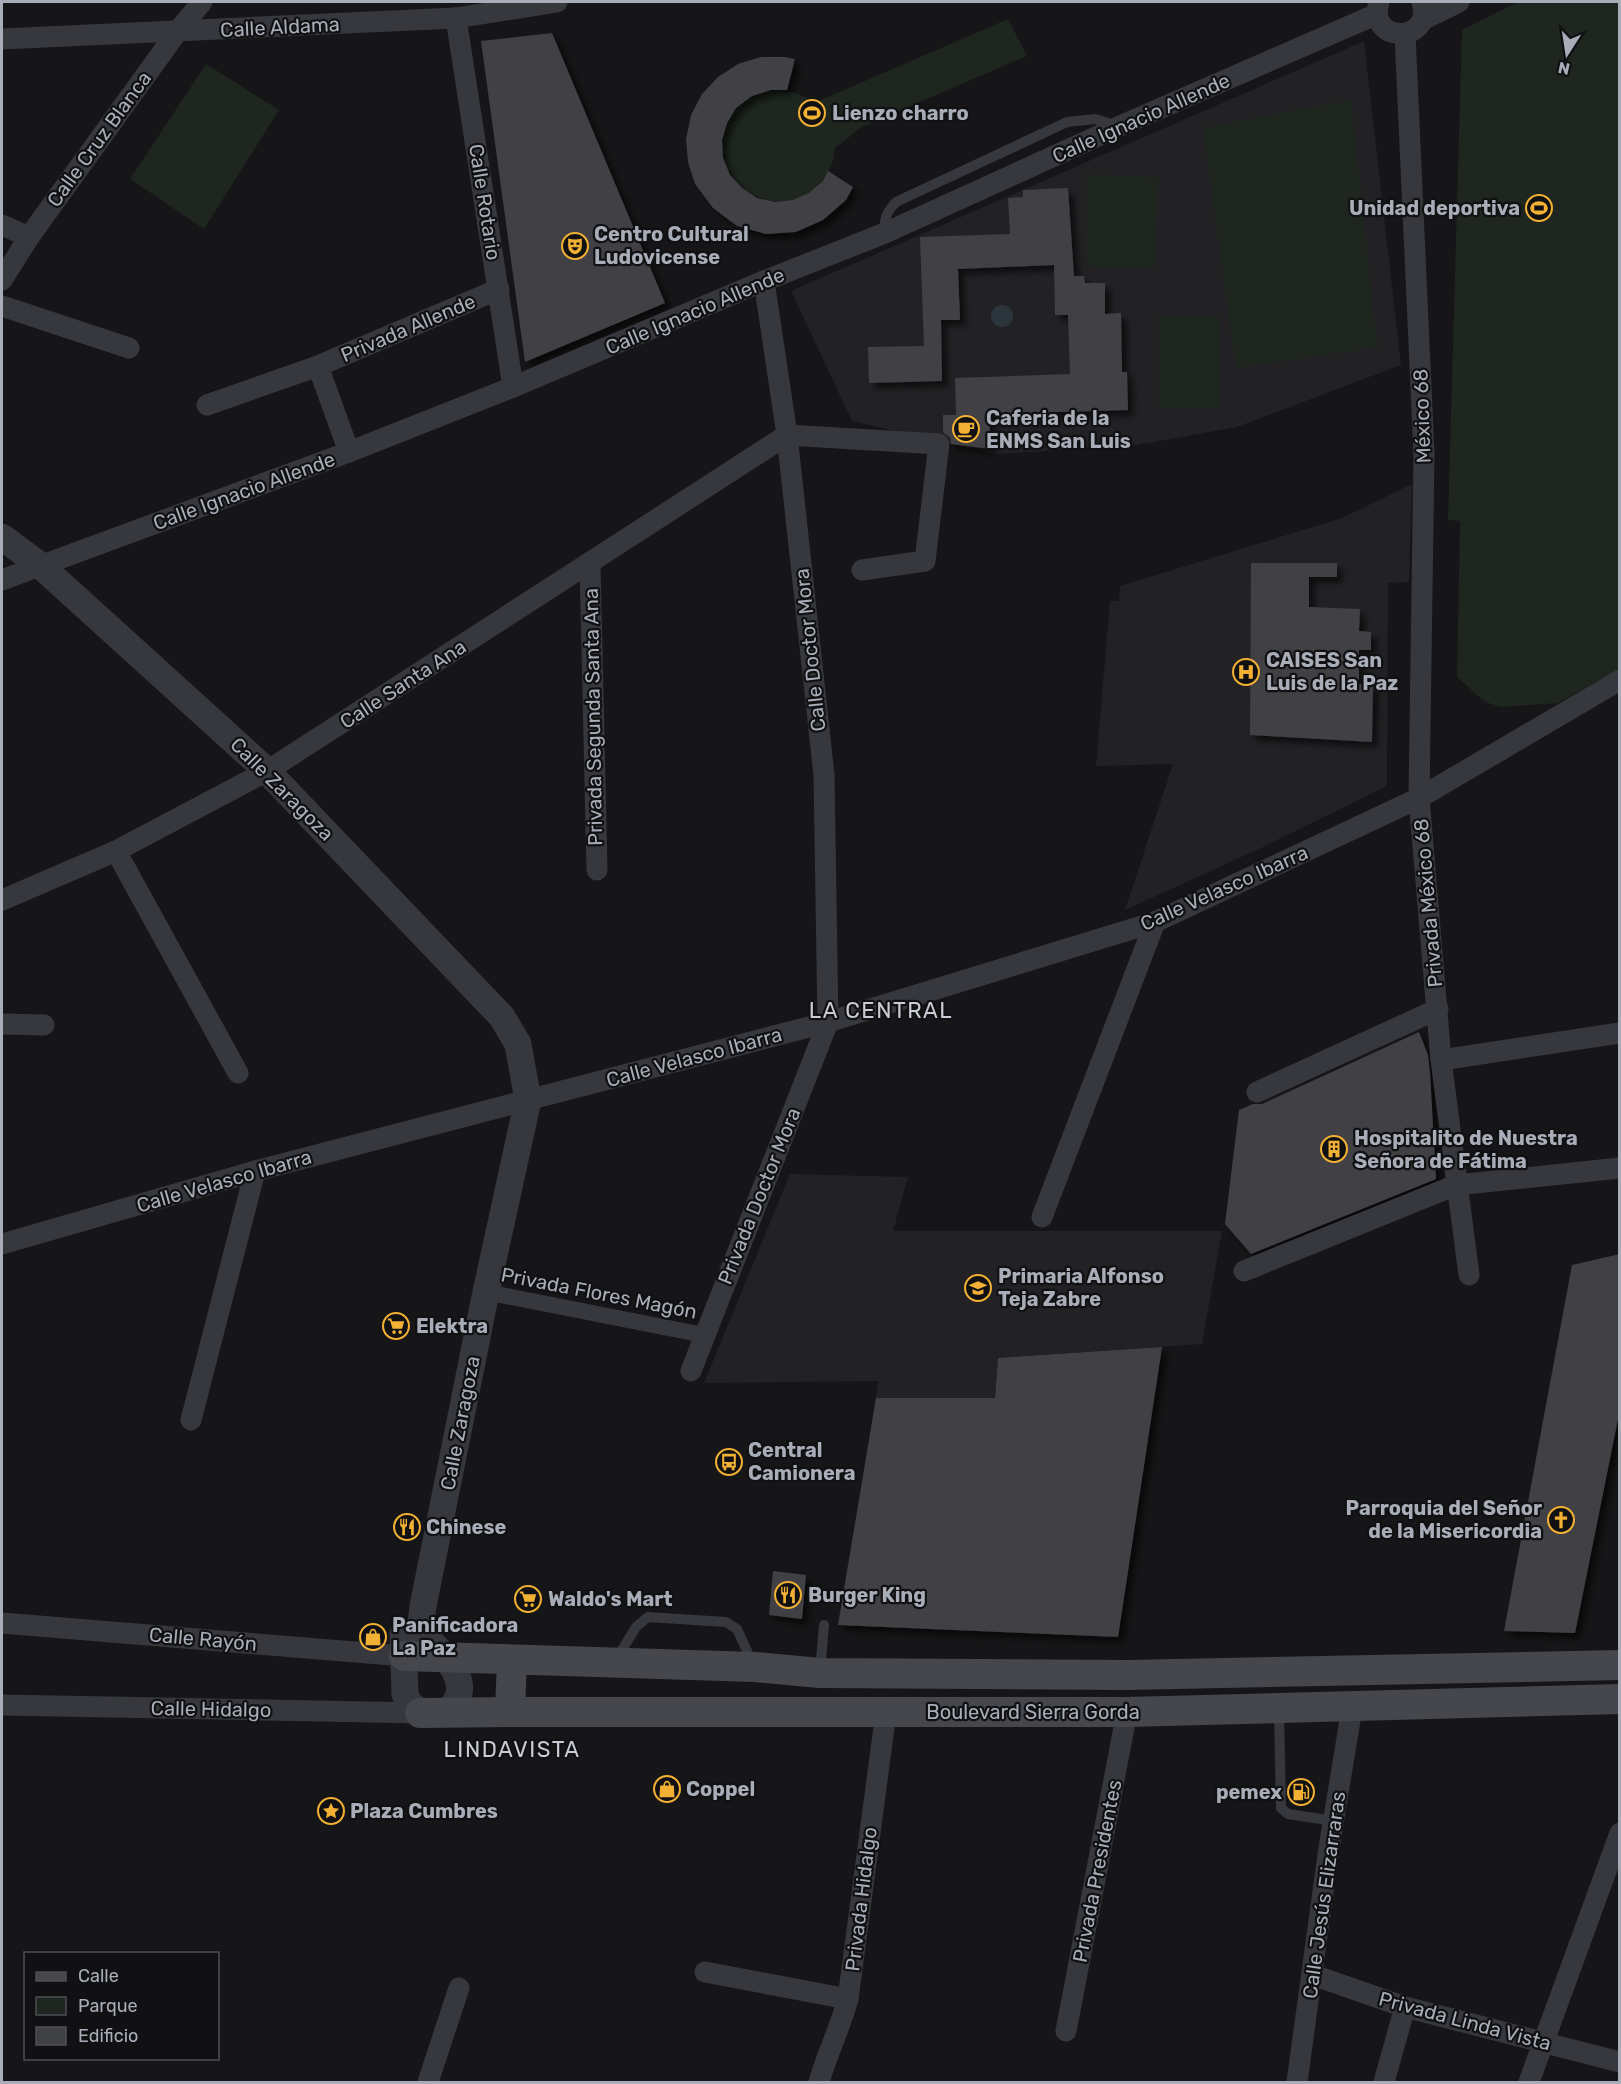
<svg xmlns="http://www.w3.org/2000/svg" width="1621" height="2084" font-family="Rubik,sans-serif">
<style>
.built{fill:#222225}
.green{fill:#1e261f}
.water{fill:#2c353c}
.building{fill:#404145;filter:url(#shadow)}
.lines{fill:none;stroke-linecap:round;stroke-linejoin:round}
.service{stroke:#37383d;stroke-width:10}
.pedestrian{stroke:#37383d;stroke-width:16}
.minor{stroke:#37383d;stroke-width:21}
.tertiary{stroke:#37383d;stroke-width:27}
.secondary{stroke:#45474d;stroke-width:30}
.labels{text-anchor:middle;stroke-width:4.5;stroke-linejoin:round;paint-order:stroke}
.street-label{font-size:20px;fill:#a8adb8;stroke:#111113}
.poi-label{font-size:20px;font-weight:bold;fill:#a8adb8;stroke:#111113;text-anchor:start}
.quarter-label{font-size:22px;letter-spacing:1.5px;fill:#c9ccd4;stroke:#111113}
</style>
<defs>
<filter id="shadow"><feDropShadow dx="5.5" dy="5.5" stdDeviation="3" flood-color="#0009"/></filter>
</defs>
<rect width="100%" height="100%" fill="#161618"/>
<g class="built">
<path d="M1364,41L1401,365L1237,427L1137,445L995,454L852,421L791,291Z"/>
<path d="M1412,484L1409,582L1388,583L1387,786L1259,849L1125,910L1173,764L1096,766L1110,601H1119L1120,586L1342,518Z"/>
<path d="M790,1174L908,1177L893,1231H1222L1202,1344L998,1358L995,1398H876L878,1381L704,1383Z"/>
</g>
<g class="green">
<path d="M1518,2H1619L1620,668L1558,703L1516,706L1501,707L1485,702L1457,677L1460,521L1448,520L1462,30Z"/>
<path d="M1008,19L1027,56L862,127L835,148C834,154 834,160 831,166C805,232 705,199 725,128C730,113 743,98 759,94C778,88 798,90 814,103Z"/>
<path d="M206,64L279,110L204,229L130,179Z"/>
<path d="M1351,100L1377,347L1236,368L1203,128Z"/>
<path d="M1086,175L1158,177L1156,268L1087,266Z"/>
<path d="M1158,316L1219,317V408H1159Z"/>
</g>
<circle class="water" cx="1002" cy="316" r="11"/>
<g class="building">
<path d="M552,33L665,303L525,362L481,41Z"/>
<path d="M761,57H784L795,59L787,90H771L752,96L736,108L727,123L722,140L723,158L730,175L742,188L757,198L775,202L793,200L809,193L823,181L828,171L853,187L846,200L823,220L796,232L766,234L737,226L713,208L695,184L688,162L686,139L691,115L702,94L718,77L738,64Z"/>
<path d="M1068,188L1074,276H1084L1085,283H1105V314L1121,313L1122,372H1127L1128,410L989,414L991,449L951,444L950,438L943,432V415H956L955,378L1070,374L1068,315H1055L1054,265L958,269L960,320H941L942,381L869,383L868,347L924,346L920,237L1010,234L1008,198L1023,197V190Z"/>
<path d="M1251,563H1337V577H1309V607L1360,609L1359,631L1371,632V650H1359V684L1373,685L1372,742L1250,735Z"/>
<path d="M1419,1032L1428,1055L1430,1073L1436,1179L1251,1254L1225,1224L1239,1110L1253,1104H1262Z"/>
<path d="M1620,1254V1409L1575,1633L1504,1631L1572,1265Z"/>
<path d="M1162,1347L1118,1637L838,1625L876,1398H995L998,1358Z"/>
<path d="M773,1571L806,1575L802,1619L769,1615Z"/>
</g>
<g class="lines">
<g class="service">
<path d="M885,233C883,219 887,212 896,202L1067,122L1095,119L1118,126"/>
<path d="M617,1658L636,1627L648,1617L726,1622L737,1629L753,1664"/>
<path d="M820,1672L824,1625"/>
<path d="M1279,1711L1281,1808L1288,1814L1334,1821"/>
</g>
<path class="pedestrian" d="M486,1292L704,1335"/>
<g class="minor">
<path d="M1379,2C1366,44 1435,44 1422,2"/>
<path d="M456,18L513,387"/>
<path d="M1422,20L1459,2"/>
<path d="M1405,34L1424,454L1419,798L1441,1060L1469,1275"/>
<path d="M2,39L456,18L557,2"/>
<path d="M2,225L29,237"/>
<path d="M2,280L29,237L177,32L202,2"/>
<path d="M2,306L129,348"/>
<path d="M318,366L349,452"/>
<path d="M207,405L318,366L499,289"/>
<path d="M590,564L597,870"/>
<path d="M2,580L349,452L513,387L764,281L885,233L1120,126L1377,14"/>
<path d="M116,851L238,1073"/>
<path d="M2,900L116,851L267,771L787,435L939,444L925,561L862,570"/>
<path d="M2,1024L44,1025"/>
<path d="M1441,1060L1620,1033"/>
<path d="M1257,1092L1438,1009"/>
<path d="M1042,1217L1155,922"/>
<path d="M2,1244L255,1171L828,1022L1155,922L1419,798L1620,680"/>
<path d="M1244,1271L1456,1185L1620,1168"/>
<path d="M691,1371L828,1022L824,775L787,435L764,281"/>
<path d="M191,1420L255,1171"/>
<path d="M2,1623L404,1656"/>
<path d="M2,1705L420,1713"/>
<path d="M705,1972L848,1999"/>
<path d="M1313,1975L1405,2007L1620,2062"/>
<path d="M1066,2031L1127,1712"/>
<path d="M428,2082L459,1988"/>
<path d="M819,2082C827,2054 840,2028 848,1999L886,1712"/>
<path d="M1297,2082L1329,1848L1352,1708"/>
<path d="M1384,2082L1405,2007"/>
<path d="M1529,2082L1620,1833"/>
</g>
<g class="tertiary">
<path d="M2,537L41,566L267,771L502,1017L518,1044L528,1100L486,1292L423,1606L420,1632C442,1653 480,1684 446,1713"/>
<path d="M403,1634L405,1694L408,1702L420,1713"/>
</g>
<g class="secondary">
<path d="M404,1656L755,1667L820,1673L1127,1675L1620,1665"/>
<path d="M510,1712L512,1660"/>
<path d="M420,1713L510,1712H1127L1620,1699"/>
</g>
</g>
<defs>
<symbol id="stadium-ring" viewBox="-11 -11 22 22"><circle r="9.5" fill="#111113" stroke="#f2b134" stroke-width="1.5"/><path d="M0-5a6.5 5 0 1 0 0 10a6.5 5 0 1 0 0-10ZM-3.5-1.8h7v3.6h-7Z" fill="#f2b134"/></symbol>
<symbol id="theatre-ring" viewBox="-11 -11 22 22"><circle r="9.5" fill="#111113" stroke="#f2b134" stroke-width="1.5"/><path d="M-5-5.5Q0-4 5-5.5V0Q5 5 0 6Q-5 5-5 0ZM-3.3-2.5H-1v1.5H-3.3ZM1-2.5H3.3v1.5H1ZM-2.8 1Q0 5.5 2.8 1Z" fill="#f2b134"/></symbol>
<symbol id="cafe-ring" viewBox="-11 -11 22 22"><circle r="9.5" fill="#111113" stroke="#f2b134" stroke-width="1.5"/><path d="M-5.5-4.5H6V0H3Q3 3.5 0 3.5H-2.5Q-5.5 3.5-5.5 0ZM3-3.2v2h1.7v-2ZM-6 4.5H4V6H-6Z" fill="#f2b134"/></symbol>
<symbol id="hospital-ring" viewBox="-11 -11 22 22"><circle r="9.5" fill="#111113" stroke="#f2b134" stroke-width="1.5"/><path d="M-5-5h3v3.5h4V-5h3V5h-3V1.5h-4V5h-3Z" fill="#f2b134"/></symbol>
<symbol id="building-ring" viewBox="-11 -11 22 22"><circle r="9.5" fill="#111113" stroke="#f2b134" stroke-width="1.5"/><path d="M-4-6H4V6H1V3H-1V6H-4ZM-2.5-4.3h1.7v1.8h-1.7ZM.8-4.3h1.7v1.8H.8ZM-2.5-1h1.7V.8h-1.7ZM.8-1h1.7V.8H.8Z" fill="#f2b134"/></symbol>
<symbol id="school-ring" viewBox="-11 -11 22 22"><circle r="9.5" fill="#111113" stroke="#f2b134" stroke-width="1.5"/><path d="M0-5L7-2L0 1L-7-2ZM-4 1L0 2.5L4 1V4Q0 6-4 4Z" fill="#f2b134"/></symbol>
<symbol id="supermarket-ring" viewBox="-11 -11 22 22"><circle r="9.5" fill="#111113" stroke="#f2b134" stroke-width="1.5"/><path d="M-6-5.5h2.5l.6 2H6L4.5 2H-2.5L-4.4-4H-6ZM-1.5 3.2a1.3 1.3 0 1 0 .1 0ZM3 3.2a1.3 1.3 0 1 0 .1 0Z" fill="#f2b134"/></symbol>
<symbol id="bus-ring" viewBox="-11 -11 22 22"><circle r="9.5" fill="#111113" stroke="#f2b134" stroke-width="1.5"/><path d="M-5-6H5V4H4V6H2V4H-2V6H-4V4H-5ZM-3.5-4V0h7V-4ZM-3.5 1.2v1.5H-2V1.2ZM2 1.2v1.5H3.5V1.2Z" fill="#f2b134"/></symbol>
<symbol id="church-ring" viewBox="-11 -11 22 22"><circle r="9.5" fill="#111113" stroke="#f2b134" stroke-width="1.5"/><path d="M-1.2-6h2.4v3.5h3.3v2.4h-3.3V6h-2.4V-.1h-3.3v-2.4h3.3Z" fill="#f2b134"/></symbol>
<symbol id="restaurant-ring" viewBox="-11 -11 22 22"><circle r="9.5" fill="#111113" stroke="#f2b134" stroke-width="1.5"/><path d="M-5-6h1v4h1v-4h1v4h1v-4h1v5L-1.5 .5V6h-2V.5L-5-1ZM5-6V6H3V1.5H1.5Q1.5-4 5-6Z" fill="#f2b134"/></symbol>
<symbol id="shop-ring" viewBox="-11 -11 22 22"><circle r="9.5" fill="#111113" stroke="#f2b134" stroke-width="1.5"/><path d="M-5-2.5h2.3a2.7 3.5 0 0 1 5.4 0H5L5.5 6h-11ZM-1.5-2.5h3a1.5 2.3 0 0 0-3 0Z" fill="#f2b134"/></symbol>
<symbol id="fuel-ring" viewBox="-11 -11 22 22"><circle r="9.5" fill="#111113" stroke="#f2b134" stroke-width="1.5"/><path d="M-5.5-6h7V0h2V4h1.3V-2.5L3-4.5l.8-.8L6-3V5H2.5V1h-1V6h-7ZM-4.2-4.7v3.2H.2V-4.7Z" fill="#f2b134"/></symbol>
<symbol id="sight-ring" viewBox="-11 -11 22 22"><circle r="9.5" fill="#111113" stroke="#f2b134" stroke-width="1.5"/><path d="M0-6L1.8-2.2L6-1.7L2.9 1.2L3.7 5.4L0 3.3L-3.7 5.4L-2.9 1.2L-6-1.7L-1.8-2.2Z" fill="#f2b134"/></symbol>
</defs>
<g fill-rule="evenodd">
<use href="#stadium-ring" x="797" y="98" width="30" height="30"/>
<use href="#stadium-ring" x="1524" y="193" width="30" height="30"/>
<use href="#theatre-ring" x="560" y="231" width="30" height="30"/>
<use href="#cafe-ring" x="951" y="414" width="30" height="30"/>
<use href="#hospital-ring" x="1231" y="657" width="30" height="30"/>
<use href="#building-ring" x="1319" y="1134" width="30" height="30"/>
<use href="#school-ring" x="963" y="1273" width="30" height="30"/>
<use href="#supermarket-ring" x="381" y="1311" width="30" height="30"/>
<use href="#bus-ring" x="714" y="1447" width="30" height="30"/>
<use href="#church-ring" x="1546" y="1505" width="30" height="30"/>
<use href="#restaurant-ring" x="392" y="1512" width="30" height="30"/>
<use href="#restaurant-ring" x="773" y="1580" width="30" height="30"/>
<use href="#supermarket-ring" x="513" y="1584" width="30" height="30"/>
<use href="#shop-ring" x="358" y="1622" width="30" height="30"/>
<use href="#shop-ring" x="652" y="1774" width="30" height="30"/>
<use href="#fuel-ring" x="1286" y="1777" width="30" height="30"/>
<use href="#sight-ring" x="316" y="1796" width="30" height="30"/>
</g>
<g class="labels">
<g class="street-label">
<text transform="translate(280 27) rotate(-3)" y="7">Calle Aldama</text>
<text transform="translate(1141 118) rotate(-24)" y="7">Calle Ignacio Allende</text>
<text transform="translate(99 139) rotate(-54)" y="7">Calle Cruz Blanca</text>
<text transform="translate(485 202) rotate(81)" y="7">Calle Rotario</text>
<text transform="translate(695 311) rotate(-23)" y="7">Calle Ignacio Allende</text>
<text transform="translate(408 328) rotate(-23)" y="7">Privada Allende</text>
<text transform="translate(1422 416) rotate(-92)" y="7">México 68</text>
<text transform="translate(244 491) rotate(-20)" y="7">Calle Ignacio Allende</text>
<text transform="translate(810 650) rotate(-96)" y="7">Calle Doctor Mora</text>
<text transform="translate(403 684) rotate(-33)" y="7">Calle Santa Ana</text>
<text transform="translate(593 717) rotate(-91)" y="7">Privada Segunda Santa Ana</text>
<text transform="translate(282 789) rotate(45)" y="7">Calle Zaragoza</text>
<text transform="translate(1224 888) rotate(-24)" y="7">Calle Velasco Ibarra</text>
<text transform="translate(1428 903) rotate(-95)" y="7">Privada México 68</text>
<text transform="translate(694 1057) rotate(-15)" y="7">Calle Velasco Ibarra</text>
<text transform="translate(224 1181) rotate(-16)" y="7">Calle Velasco Ibarra</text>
<text transform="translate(759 1196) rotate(-68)" y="7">Privada Doctor Mora</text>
<text transform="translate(599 1293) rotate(11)" y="7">Privada Flores Magón</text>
<text transform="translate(460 1423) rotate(-79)" y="7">Calle Zaragoza</text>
<text transform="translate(203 1639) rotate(5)" y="7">Calle Rayón</text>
<text transform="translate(211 1709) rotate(1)" y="7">Calle Hidalgo</text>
<text x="1033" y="1719">Boulevard Sierra Gorda</text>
<text transform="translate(1097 1871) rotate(-79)" y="7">Privada Presidentes</text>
<text transform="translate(1324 1895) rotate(-82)" y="7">Calle Jesús Elizarraras</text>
<text transform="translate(861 1899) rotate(-83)" y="7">Privada Hidalgo</text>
<text transform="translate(1465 2021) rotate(15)" y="7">Privada Linda Vista</text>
</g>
<g class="poi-label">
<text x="832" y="120">Lienzo charro</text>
<text x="1520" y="215" text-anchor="end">Unidad deportiva</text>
<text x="594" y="241">Centro Cultural<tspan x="594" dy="23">Ludovicense</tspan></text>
<text x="986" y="425">Caferia de la<tspan x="986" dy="23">ENMS San Luis</tspan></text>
<text x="1266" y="667">CAISES San<tspan x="1266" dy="23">Luis de la Paz</tspan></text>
<text x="1354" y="1145">Hospitalito de Nuestra<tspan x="1354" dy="23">Señora de Fátima</tspan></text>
<text x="998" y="1283">Primaria Alfonso<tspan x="998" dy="23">Teja Zabre</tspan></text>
<text x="416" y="1333">Elektra</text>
<text x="748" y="1457">Central<tspan x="748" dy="23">Camionera</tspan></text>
<text x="1542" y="1515" text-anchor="end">Parroquia del Señor<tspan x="1542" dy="23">de la Misericordia</tspan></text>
<text x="426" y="1534">Chinese</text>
<text x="808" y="1602">Burger King</text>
<text x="548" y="1606">Waldo's Mart</text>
<text x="392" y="1632">Panificadora<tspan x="392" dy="23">La Paz</tspan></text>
<text x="686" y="1796">Coppel</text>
<text x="1282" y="1799" text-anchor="end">pemex</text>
<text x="350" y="1818">Plaza Cumbres</text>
</g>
<g class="quarter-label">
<text x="881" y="1018">LA CENTRAL</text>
<text x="512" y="1757">LINDAVISTA</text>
</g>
</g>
<rect width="1621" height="2084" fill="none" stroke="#a8adb8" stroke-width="6"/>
<rect x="24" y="1952" width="195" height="108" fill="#111113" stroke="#4d4f55" stroke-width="1.5"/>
<rect x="36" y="1972" width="30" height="9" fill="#45474d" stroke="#4d4f55" stroke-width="1.5"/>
<text x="78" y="1982" font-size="18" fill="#a8adb8">Calle</text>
<rect x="36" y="1997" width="30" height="18" fill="#1e261f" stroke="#4d4f55" stroke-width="1.5"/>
<text x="78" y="2012" font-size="18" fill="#a8adb8">Parque</text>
<rect x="36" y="2027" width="30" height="18" fill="#404145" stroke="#4d4f55" stroke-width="1.5"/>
<text x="78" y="2042" font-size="18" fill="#a8adb8">Edificio</text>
<g transform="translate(1567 54) rotate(192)" stroke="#111113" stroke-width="4.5" paint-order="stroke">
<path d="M0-4.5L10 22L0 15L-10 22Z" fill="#a8adb8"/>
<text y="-9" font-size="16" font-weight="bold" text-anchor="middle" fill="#a8adb8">N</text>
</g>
</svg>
